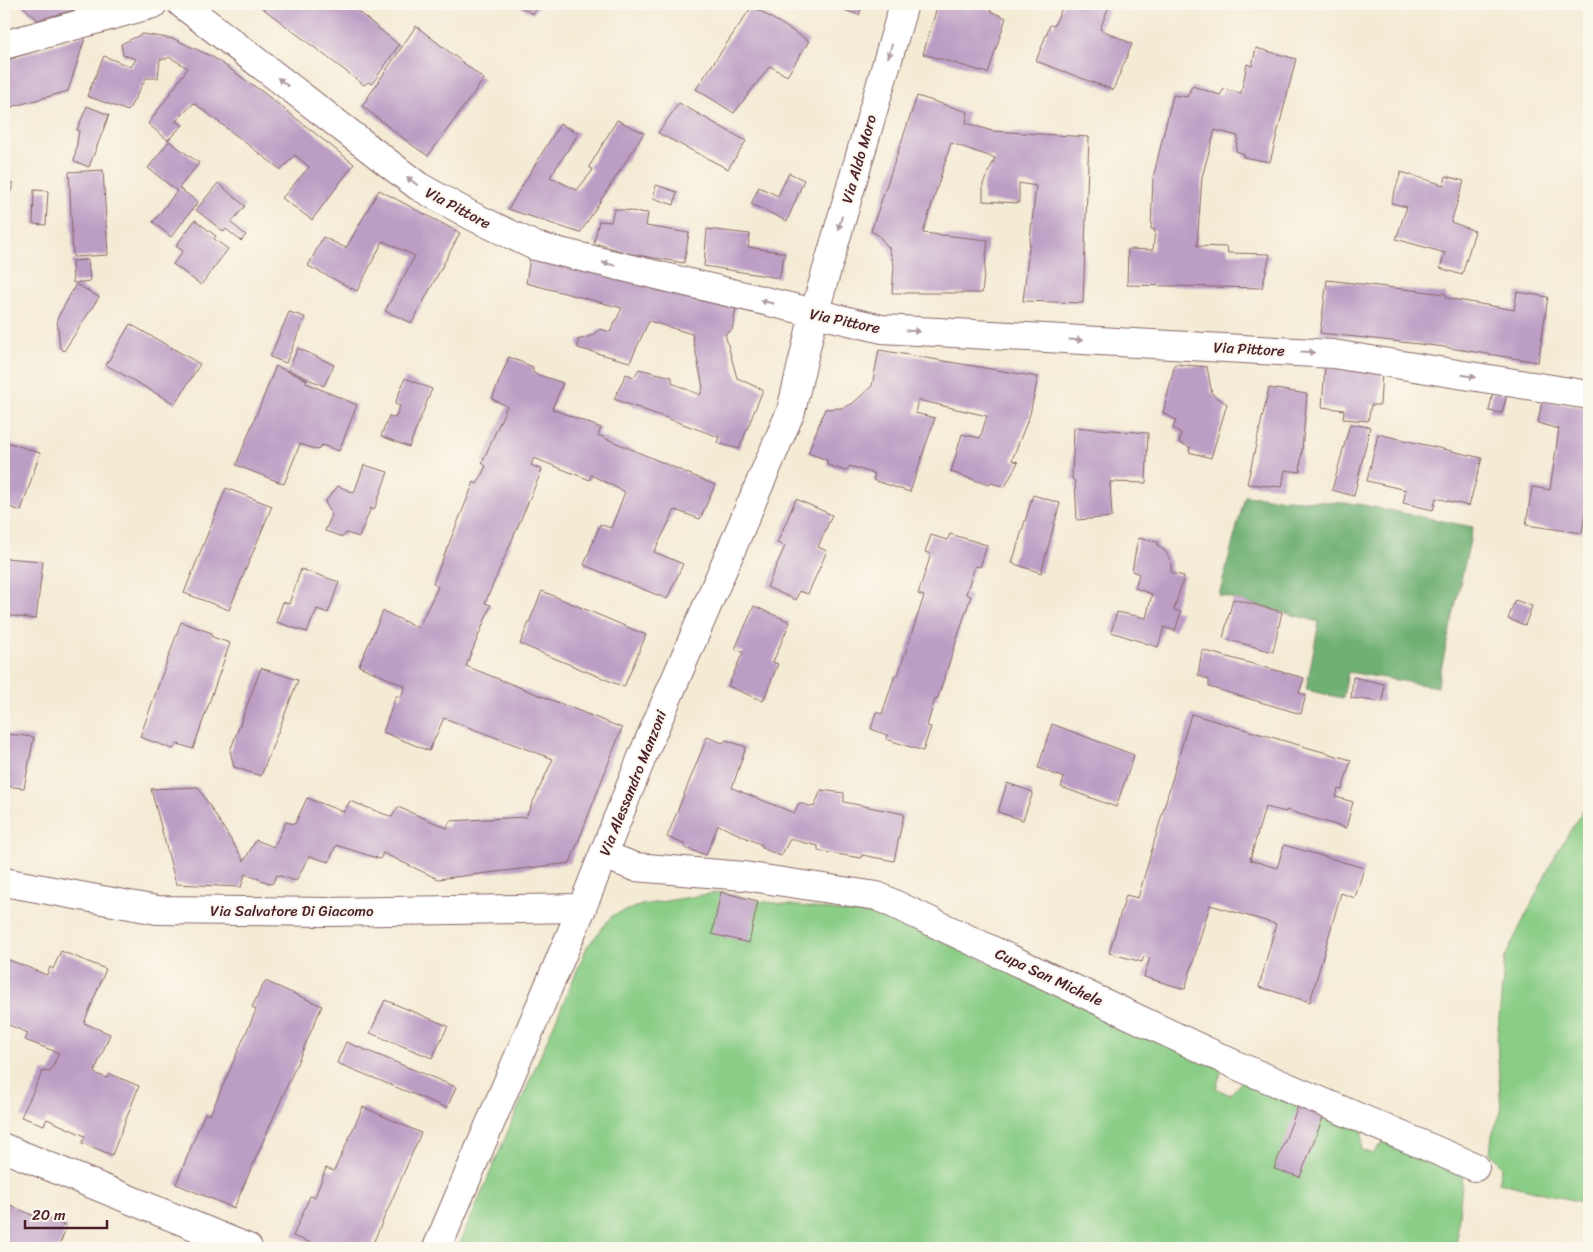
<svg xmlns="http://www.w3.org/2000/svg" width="1593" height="1252" font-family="Sriracha,sans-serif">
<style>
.green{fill:#8acd86;stroke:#6a7658}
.forest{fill:#6fb073;stroke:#5c684f}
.building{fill:#bc9dc4}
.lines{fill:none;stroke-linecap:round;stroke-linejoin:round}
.minor-casing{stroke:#866666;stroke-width:30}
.minor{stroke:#fff;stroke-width:28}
.oneway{fill:#ae9aa0}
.labels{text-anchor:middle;stroke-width:4;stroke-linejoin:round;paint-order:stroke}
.street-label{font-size:15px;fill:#4a1f2b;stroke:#fbf7ec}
</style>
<rect width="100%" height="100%" fill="#fbf7ec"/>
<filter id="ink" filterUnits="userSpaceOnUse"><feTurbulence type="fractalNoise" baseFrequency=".02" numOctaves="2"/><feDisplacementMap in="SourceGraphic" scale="10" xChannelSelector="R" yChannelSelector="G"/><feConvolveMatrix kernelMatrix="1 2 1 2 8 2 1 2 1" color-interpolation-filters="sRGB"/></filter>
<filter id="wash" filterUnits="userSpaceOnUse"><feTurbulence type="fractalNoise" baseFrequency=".0096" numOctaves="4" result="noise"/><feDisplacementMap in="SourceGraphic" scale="20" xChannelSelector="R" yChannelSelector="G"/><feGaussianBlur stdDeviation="1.12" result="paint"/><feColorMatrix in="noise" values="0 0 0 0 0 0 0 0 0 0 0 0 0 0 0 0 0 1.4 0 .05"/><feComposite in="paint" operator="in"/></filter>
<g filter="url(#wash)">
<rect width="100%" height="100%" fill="#f4ebd5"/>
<g class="green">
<path d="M1589,800V1204L1498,1182L1502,1167L1490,1153L1492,1135L1501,1112L1497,1039L1505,957L1556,854Z"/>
<path d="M721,892L758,901L873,915L900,923L1223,1066L1216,1088L1230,1095L1246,1076L1363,1126L1361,1149L1373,1154L1385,1139L1463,1173L1456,1248H458L587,947L613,915L642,905Z"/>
</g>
<path class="forest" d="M1245,496L1358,504L1473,527L1437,687L1348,672L1343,698L1306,690L1319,622L1219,595Z"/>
<g id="blocks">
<g class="building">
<path d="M20,4H96L38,20Z"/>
<path d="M257,4H358L355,9L399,45L372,84L368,82L364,85Z"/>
<path d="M515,4H540L533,14Z"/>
<path d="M826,4H863L859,15Z"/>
<path d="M938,4H993L990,11L1006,18L988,73L923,54Z"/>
<path d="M1064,4H1110L1100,29L1132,44L1113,90L1036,61L1050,25L1054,26Z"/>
<path d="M752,6L809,41L787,76L770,66L734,113L696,89Z"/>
<path d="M416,26L484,79L428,156L412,145L362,106Z"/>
<path d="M142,34L174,39L213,57L264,93L354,164L312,220L282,198L309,167L295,155L281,170L194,103L176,121L183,125L168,140L148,124L188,68L169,57L166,59H160L158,78H146L128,111L87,96L104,56L131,67L136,59L123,55L121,44Z"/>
<path d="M86,35L68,91L4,109V61Z"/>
<path d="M1256,48L1296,59L1270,162L1243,157L1244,154L1236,151L1238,136L1215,130L1202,177L1197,246L1227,247L1228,253L1270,254L1262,288L1127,285L1128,249L1153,250L1155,230L1151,229L1153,178L1173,95L1187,97L1192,86L1220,95L1224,89L1241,93L1247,64L1252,66Z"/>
<path d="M917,96L968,112L966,123L992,131L1089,137L1083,303L1023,301L1036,186L1019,183V203L983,201V184L995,158L951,143L923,233L988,240L982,293H892L894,265L889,248L878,235L871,231Z"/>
<path d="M679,103L746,141L728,169L658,133Z"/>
<path d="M87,106L109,115L89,167L74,161L79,131L77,130Z"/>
<path d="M617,120L644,133L580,233L508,209L560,124L579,133L550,177L577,190L593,170L589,167Z"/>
<path d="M169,141L199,163L179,188L198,202L171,237L153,222L177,191L148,168Z"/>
<path d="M103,170L108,255L73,257L69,172Z"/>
<path d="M1401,172L1444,185L1446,176L1464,181L1451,222L1475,231L1462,275L1440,268L1445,253L1396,239L1407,207L1391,203Z"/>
<path d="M789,173L804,180L787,221L751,204L759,187L778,196Z"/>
<path d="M4,183H14L4,208Z"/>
<path d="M218,183L245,206L231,223L246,235L241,241L226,229L224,232L196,210Z"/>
<path d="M656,185L677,192L674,205L653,198Z"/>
<path d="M34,190L48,191L46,225L33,224Z"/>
<path d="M379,190L460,233L412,323L385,311L415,256L383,241L357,291L308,266L323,237L346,248Z"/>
<path d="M614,209L648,213L646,226L689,233L684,263L631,254L594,243L599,221L611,222Z"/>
<path d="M195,220L216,236L214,239L228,249L201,285L173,264L183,251L176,246Z"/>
<path d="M707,229L750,234L748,247L785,253L779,278L704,266Z"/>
<path d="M530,258L737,302L732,330L725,334L737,378L763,390L739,449L717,443L719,437L614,399L626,374L634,377L639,369L672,377V383L700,395L703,387L692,334L649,321L630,362L578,348V340L593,335L600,329L610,332L622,308L526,283Z"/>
<path d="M88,260L90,281L73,283L72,261Z"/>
<path d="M1327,280L1446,294L1447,298L1514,310L1517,292L1548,297L1538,362L1437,346L1320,333Z"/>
<path d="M76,284L99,297L64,351L60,348L57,319Z"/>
<path d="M289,312L305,317L286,363L270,357Z"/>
<path d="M130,324L200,364L175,404L106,365Z"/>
<path d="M298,348L334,365L324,386L288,370Z"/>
<path d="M879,350L1038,377L1030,414L1012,460L1018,462L1005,487L991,483L989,485L951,472L962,434L980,438L987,416L918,400L915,413L935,418L910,492L873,480L875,474L850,466L846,471L827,465V460L808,453L825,409L842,408L852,404L872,386Z"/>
<path d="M509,357L533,367V373L563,383L552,409L601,428L598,435L715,485L700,519L675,510L654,552L683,564L667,599L584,565L600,524L611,528L625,492L591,475L590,480L534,458L531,465L542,470L485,603L491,605L466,666L622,728L570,863L438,879L383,853L380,859L336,845L329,862L309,856L296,881L277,875L272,884L245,874L241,887L176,884L151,789L198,787L244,861L256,840L274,847L286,822L295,824L307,798L344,812L350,801L392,817L398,807L447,828L450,821L526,817L553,759L444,718L429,751L383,732L396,696L401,697L405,686L359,666L383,611L418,628L438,587L433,583L474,482L477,484L486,466L482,463L507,406L492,399Z"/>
<path d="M1175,364L1207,367L1212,394L1227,404L1211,458L1189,452L1190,447L1179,443L1181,433L1173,428L1176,420L1163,413Z"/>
<path d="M276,366L307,380L306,383L357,405L339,451L322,445L318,450L300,444L284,484L236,465Z"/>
<path d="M1325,367L1382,371L1380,405H1371L1368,421L1343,419L1344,410L1322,407Z"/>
<path d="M405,378L432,389L409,447L381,436L389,416L395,418L400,406L395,404Z"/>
<path d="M1269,388L1307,394L1300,472L1285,470L1282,487L1247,484Z"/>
<path d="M1493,392L1507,394L1502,413L1489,411Z"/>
<path d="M1542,401L1589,408V488L1582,533L1526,525L1532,487L1550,490L1559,429L1538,423Z"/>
<path d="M1350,424L1370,427L1354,496L1332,490Z"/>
<path d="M1074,427L1148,433L1146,483L1110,482L1112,517L1077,520L1075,481L1072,479Z"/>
<path d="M1378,434L1482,458L1469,506L1436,498L1433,510L1403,503L1406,490L1367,481Z"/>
<path d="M4,441L40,453L21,511L4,505Z"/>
<path d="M364,465L388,472L374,510L371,508L359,537L346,533L343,537L325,531L332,515L325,502L338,486L354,493Z"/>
<path d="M226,488L272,506L229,610L184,593Z"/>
<path d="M1033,495L1060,503L1041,573L1012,563Z"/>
<path d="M796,499L832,515L818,547L827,551L808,594L799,591L796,600L767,587L785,546L777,543Z"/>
<path d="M950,534L987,545L980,567L975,566L966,594L971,596L937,700L935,699L927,726L931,727L923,751L886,739L887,735L871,729L876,712L882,714L895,675H898L924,596L918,594L931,554L925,552L931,535L947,540Z"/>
<path d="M1138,538L1158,542V546L1166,552L1171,562V573L1184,576L1174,610L1181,612L1175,631L1164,627L1158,647L1111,632L1117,612L1146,618L1152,594L1135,588L1139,574L1132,571Z"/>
<path d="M4,558L43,561L36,619L4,615Z"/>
<path d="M301,569L339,582L328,613L317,609L307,632L276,622L283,602L289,604Z"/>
<path d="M542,591L646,635L624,687L520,644Z"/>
<path d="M1233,599L1282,612L1273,652L1223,638Z"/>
<path d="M1515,600L1532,606L1525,625L1508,619Z"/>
<path d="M754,606L790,622L773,662L778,664L763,701L728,686L743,652L735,649Z"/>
<path d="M181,622L212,633V637L230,643L193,749L178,744L173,749L140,737Z"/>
<path d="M1202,650L1304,678L1299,693L1306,695L1301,714L1209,687V680L1198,675Z"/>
<path d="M261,668L298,680L261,776L234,767L230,751Z"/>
<path d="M1353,677L1384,684L1383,702L1351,698Z"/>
<path d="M1191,714L1351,760L1342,790L1338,789L1336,797L1353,802L1346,828L1286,810V812L1265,807L1250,860L1277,868L1284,845L1364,868L1355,898L1341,893L1310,1002L1259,987L1276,924L1210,905L1185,989L1144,977L1150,958L1144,956L1142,962L1109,953L1126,895L1138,898Z"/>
<path d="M1052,724L1134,755L1116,807L1061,787L1064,778L1038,768Z"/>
<path d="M7,734L34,737L24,788L4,786V761Z"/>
<path d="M707,737L723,743L726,740L746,747L732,788L794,813L799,803L814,807L821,790L844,793V802L904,814L894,861L862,855L861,858L818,851V846L790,839L781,856L762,848V845L718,825L706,855L685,848L686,845L667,837Z"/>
<path d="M1007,783L1033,792L1023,820L998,812Z"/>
<path d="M721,892L758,901L749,943L712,934Z"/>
<path d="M61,951L106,969L84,1023L110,1034L94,1073L107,1078L110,1074L139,1086L112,1155L82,1143L85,1136L47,1119L44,1125L21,1117L43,1071L50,1072L59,1053L25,1040L28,1033L4,1023V958L47,975L50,967L53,969Z"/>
<path d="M265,981L322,1006L234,1208L176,1184L205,1113L210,1115L256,1010L252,1007Z"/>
<path d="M385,1000L448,1026L432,1058L370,1033Z"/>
<path d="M346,1042L456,1087L447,1108L337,1063Z"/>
<path d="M1299,1104L1324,1115L1300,1177L1274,1169Z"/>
<path d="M363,1107L421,1133L371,1248H325L293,1236L310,1196L315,1197L326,1168L334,1171Z"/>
<path d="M4,1202L38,1218L40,1216L67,1226L58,1248H4Z"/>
</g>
</g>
</g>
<g filter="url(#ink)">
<use href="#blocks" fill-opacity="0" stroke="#866666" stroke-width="1"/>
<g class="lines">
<defs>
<g id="minor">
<path d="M182,4L418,186L472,216L535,246L882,329L1333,354L1589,395"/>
<path d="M4,45L153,4"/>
<path d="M604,855L635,867L744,876L877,896L1238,1066L1475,1167"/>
<path d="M4,882L157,910L326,912L582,908"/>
<path d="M4,1148L248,1248"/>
<path d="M437,1248L582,908L642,757L791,411L814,314L904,4"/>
</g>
</defs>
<use href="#minor" class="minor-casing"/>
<use href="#minor" class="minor"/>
</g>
<defs><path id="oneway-solid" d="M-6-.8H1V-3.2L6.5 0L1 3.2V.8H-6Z" transform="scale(1.25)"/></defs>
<g class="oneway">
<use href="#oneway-solid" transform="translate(890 51) rotate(106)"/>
<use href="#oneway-solid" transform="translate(283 82) rotate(-142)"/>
<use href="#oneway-solid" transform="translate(412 181) rotate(-143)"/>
<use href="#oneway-solid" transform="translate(840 223) rotate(106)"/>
<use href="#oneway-solid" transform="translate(609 264) rotate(-166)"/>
<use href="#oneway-solid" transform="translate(767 302) rotate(-166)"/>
<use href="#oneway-solid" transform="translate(913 331) rotate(3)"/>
<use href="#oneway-solid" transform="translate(1076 340) rotate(3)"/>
<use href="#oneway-solid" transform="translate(1308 352) rotate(3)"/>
<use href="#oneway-solid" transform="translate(1469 376) rotate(9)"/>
</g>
</g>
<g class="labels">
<g class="street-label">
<text transform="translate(859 159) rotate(-74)" y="5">Via Aldo Moro</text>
<text transform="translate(458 208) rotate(28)" y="5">Via Pittore</text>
<text transform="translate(845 321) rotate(12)" y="5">Via Pittore</text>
<text transform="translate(1249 349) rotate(3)" y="5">Via Pittore</text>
<text transform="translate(633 783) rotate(-68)" y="5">Via Alessandro Manzoni</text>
<text x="292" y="916">Via Salvatore Di Giacomo</text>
<text transform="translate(1049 977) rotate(25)" y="5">Cupa San Michele</text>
</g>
</g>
<rect width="1593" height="1252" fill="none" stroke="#fbf7ec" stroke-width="20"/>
<path d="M25 1220v8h82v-8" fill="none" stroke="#4a1f2b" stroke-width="2.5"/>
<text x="32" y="1220" font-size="15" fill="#4a1f2b" stroke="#fbf7ec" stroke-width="4" paint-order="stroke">20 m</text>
</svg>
